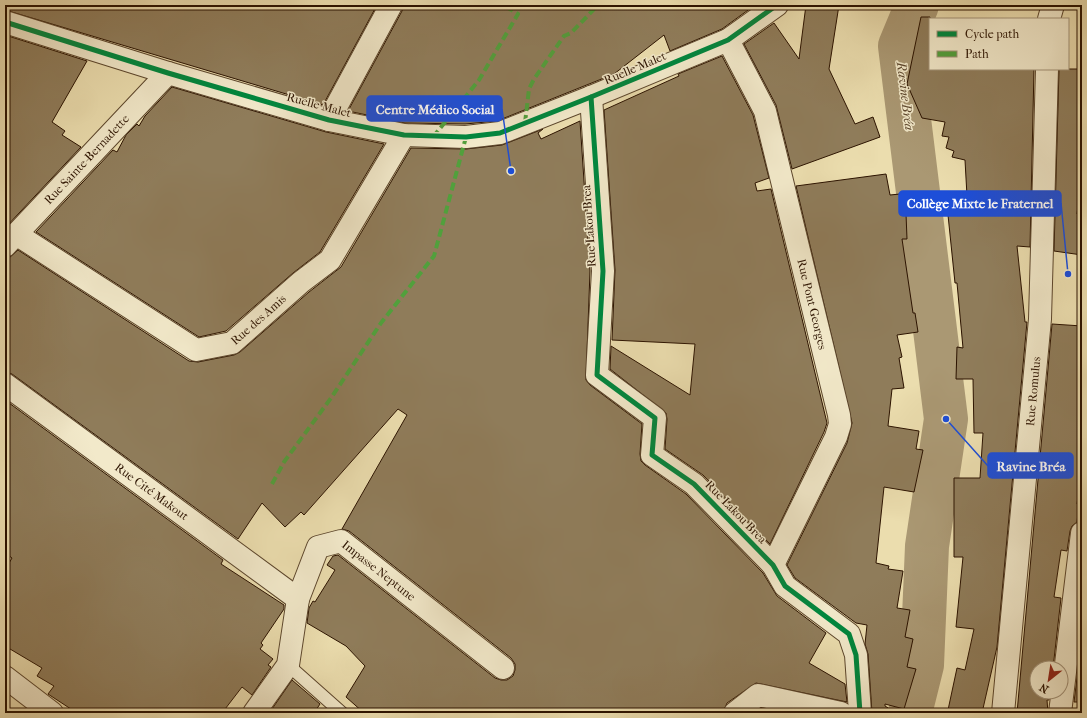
<svg xmlns="http://www.w3.org/2000/svg" width="1087" height="718" font-family="'IM FELL French Canon',serif">
<style>
.lines{fill:none;stroke-linecap:round;stroke-linejoin:round}
.river{stroke:#aa9873;stroke-width:44}
.building{fill:#8f7c5a;stroke:#2c1300}
.lane-casing{stroke:#5c462c;stroke-width:14}
.street-casing{stroke:#5c462c;stroke-width:24}
.lane{stroke:#f2e9ca;stroke-width:12}
.street{stroke:#f2e9ca;stroke-width:22}
.quiet{stroke:#51a03c;stroke-width:4;stroke-dasharray:8 4;stroke-linecap:butt}
.cycleway-casing{stroke:#f2e9ca;stroke-width:8}
.cycleway{stroke:#00873e;stroke-width:5}
.labels{text-anchor:middle;stroke-width:3;stroke-linejoin:round;paint-order:stroke}
.street-label{font-size:12px;fill:#2c1300;stroke:#f2e9ca}
.water-label{font-size:13px;font-style:italic;fill:#5e482e;stroke:#f2e9ca}
.leader{fill:none;stroke:#1d4ed8;stroke-width:1.5}
.callout-dot{fill:#1d4ed8;stroke:#f2e9ca;stroke-width:1.5}
.callout{fill:#1d4ed8;stroke:#1d4ed8;stroke-width:1.5}
.callout-label{font-size:13px;text-anchor:middle;font-weight:bold;fill:#fff}
</style>
<rect width="100%" height="100%" fill="#ebddae"/>
<filter id="stains"><feTurbulence type="fractalNoise" baseFrequency=".005" numOctaves="4"/><feColorMatrix values="0 0 0 0 .2 0 0 0 0 .09 0 0 0 0 .02 0 0 0 .5 -.17"/></filter>
<radialGradient id="worn" r=".72"><stop offset=".6" stop-color="#630" stop-opacity="0"/><stop offset="1" stop-color="#630" stop-opacity=".3"/></radialGradient>
<g class="lines">
<path class="river" d="M910,713L922,665L927,546L946,419L900,46L917,5"/>
</g>
<g class="building">
<path d="M5,5H377L323,105L5,10Z"/>
<path d="M403,5H755L722,29L670,51L664,35L614,74L497,121L465,124L405,123L348,111L402,11Z"/>
<path d="M806,5H839L829,69L855,124L873,117L880,137L792,169L776,105L744,44L774,23L799,59Z"/>
<path d="M921,17H930V69H1034L1030,247L1017,246L1025,322H1027L997,647L982,713H960L948,710L957,668L965,670L974,629L956,627L963,557H954V478H980L983,433H974L973,379H956L957,347L963,348L957,283H955L948,215L968,214L965,160L952,157L954,151L946,148L949,137L942,136L945,122L922,118L907,84Z"/>
<path d="M5,35L87,61L52,122L65,131L62,135L81,147L5,228Z"/>
<path d="M722,56L753,115L769,178L755,183L757,191L771,189L827,423L824,432L770,544L703,475L665,449L667,419L666,413L610,369L611,346L690,395L695,344L612,340L615,270L604,110L679,76L678,74Z"/>
<path d="M1059,69H1082V172L1077,214H1082V255L1054,251Z"/>
<path d="M172,87L326,132L384,144L320,252L293,273L226,331L199,337L36,232L113,150L117,152L126,135L137,124L139,126L145,116Z"/>
<path d="M580,121L590,271L586,380L590,385L642,424L640,454L641,461L645,465L686,494L763,573L777,596L826,633L809,663L845,684L847,702L756,683L727,703L723,713H364L346,697L365,666L346,646L307,623L309,608L313,601L315,602L335,570L327,565L333,556L338,555L495,678L501,680H507L513,676L515,670V664L511,658L349,531L342,529L407,415L398,409L304,515L301,512L285,527L262,503L238,539L12,374L5,372V258H9L18,250L189,361L198,362L234,355L240,352L309,292L341,267L411,148L466,149L502,145L543,129L538,133L541,139Z"/>
<path d="M886,174L890,195L900,194L901,214H906L907,239H902L913,313H915L918,332L897,335L902,357L899,358L904,388L892,389L888,426L919,431L916,449L923,450L914,492L884,487L876,563L889,566L888,569L903,571L897,608L910,610L905,637L913,639L907,667L916,669L904,709L885,704V706L896,713H872L868,654L865,644L867,625L856,623L795,578L787,565L847,443L852,423L796,186Z"/>
<path d="M1052,324L1082,326V467L1077,504L1079,505L1077,522L1072,526L1070,531L1067,551L1061,550L1054,597L1061,598L1053,668H1037V692H1050L1049,700H1047L1048,713H1017Z"/>
<path d="M5,400L223,560L221,564L284,605V609L261,643L263,645L260,649L273,659L268,665L271,667L252,695L242,687L222,713H77L48,694L54,686L37,676L42,668L5,646V570L12,558L5,553Z"/>
<path d="M1082,638V702H1074Z"/>
<path d="M292,680L320,704L314,713H277L272,709Z"/>
<path d="M761,708L782,713H755Z"/>
</g>
<g class="lines">
<defs>
<path id="lane" d="M288,665L342,713"/>
<g id="street">
<path d="M1049,19L1053,5"/>
<path d="M5,22L168,73L329,120L404,135L466,137L500,133L591,97L728,40L777,5"/>
<path id="s1" d="M728,40L765,111L839,415L840,424L836,437L773,565"/>
<path d="M591,97L603,271L597,375L655,418L652,455L694,484L773,565L785,586L849,634L856,655L860,713"/>
<path d="M329,120L391,5"/>
<path id="s2" d="M16,234L196,350L232,343L301,282L330,260L404,135"/>
<path id="s3" d="M5,246L168,73"/>
<path id="s4" d="M5,384L298,599"/>
<path d="M5,677L52,713"/>
<path id="s5" d="M254,713L288,665L298,599L318,547L341,541L503,668"/>
<path d="M735,713L758,695L841,713"/>
<path id="s6" d="M1003,713L1040,319L1047,69"/>
<path d="M1060,713L1082,533"/>
</g>
</defs>
<use href="#lane" class="lane-casing"/>
<use href="#street" class="street-casing"/>
<use href="#lane" class="lane"/>
<use href="#street" class="street"/>
<g class="quiet">
<path d="M5,15L11,5"/>
<path d="M525,123L529,89L534,79L564,36L571,33L598,5"/>
<path d="M433,137L479,80L518,14L503,5"/>
<path d="M272,484L284,462L331,398L381,323L434,256L466,137"/>
</g>
<defs>
<g id="cycleway">
<path d="M5,22L168,73L329,120L404,135L466,137L500,133L591,97L728,40L777,5"/>
<path d="M591,97L603,271L597,375L655,418L652,455L694,484L773,565L785,586L849,634L856,655L860,713"/>
</g>
</defs>
<use href="#cycleway" class="cycleway-casing"/>
<use href="#cycleway" class="cycleway"/>
</g>
<g class="labels">
<g class="street-label">
<text transform="translate(635 68) rotate(-23)" y="4">Ruelle Malet</text>
<text transform="translate(319 105) rotate(15)" y="4">Ruelle Malet</text>
<text dy="4" stroke="none"><textPath href="#s3" startOffset="119">Rue Sainte-Bernadette</textPath></text>
<text transform="translate(589 226) rotate(-94)" y="4">Rue Lakou Brea</text>
<text dy="4" stroke="none"><textPath href="#s1" startOffset="279">Rue Pont Georges</textPath></text>
<text dy="4" stroke="none"><textPath href="#s2" startOffset="286">Rue des Amis</textPath></text>
<text dy="4" stroke="none"><textPath href="#s6" startOffset="323">Rue Romulus</textPath></text>
<text dy="4" stroke="none"><textPath href="#s4" startOffset="182">Rue Cité Makout</textPath></text>
<text transform="translate(736 512) rotate(46)" y="4">Rue Lakou Brea</text>
<text dy="4" stroke="none"><textPath href="#s5" startOffset="253">Impasse Neptune</textPath></text>
</g>
<g class="water-label">
<text transform="translate(906 96) rotate(83)" y="5">Ravine Bréa</text>
</g>
</g>
<path class="leader" d="M511 171L502 109M1068 274L1061 203M946 419L988 466"/>
<g class="callout-dot">
<circle cx="511" cy="171" r="4"/>
<circle cx="1068" cy="274" r="4"/>
<circle cx="946" cy="419" r="4"/>
</g>
<g class="callout">
<rect x="367" y="96" width="135" height="25" rx="4"/>
<rect x="899" y="191" width="162" height="25" rx="4"/>
<rect x="988" y="453" width="85" height="25" rx="4"/>
</g>
<g class="callout-label">
<text x="435" y="114">Centre Médico Social</text>
<text x="980" y="208">Collège Mixte le Fraternel</text>
<text x="1031" y="471">Ravine Bréa</text>
</g>
<rect width="1087" height="718" fill="none" stroke="#ebddae" stroke-width="20"/>
<rect x="6" y="6" width="1075" height="706" fill="none" stroke="#2c1300" stroke-width="2"/>
<rect x="10" y="10" width="1067" height="698" fill="none" stroke="#2c1300"/>
<rect x="929" y="18" width="140" height="52" fill="#f2e9ca" stroke="#a39379"/>
<rect x="937" y="31" width="20" height="6" fill="#00873e" stroke="#a39379"/>
<text x="965" y="38" font-size="12" fill="#2c1300">Cycle path</text>
<rect x="937" y="51" width="20" height="6" fill="#51a03c" stroke="#a39379"/>
<text x="965" y="58" font-size="12" fill="#2c1300">Path</text>
<g transform="translate(1049 680) rotate(210)"><circle r="19" fill="#f2e9ca" stroke="#a39379"/>
<path d="M0-3L7 15L0 10L-7 15Z" fill="#8f2418"/>
<text y="-6" font-size="11" font-weight="bold" text-anchor="middle" fill="#2c1300">N</text>
</g>
<rect width="100%" height="100%" filter="url(#stains)"/>
<rect width="100%" height="100%" fill="url(#worn)"/>
</svg>
